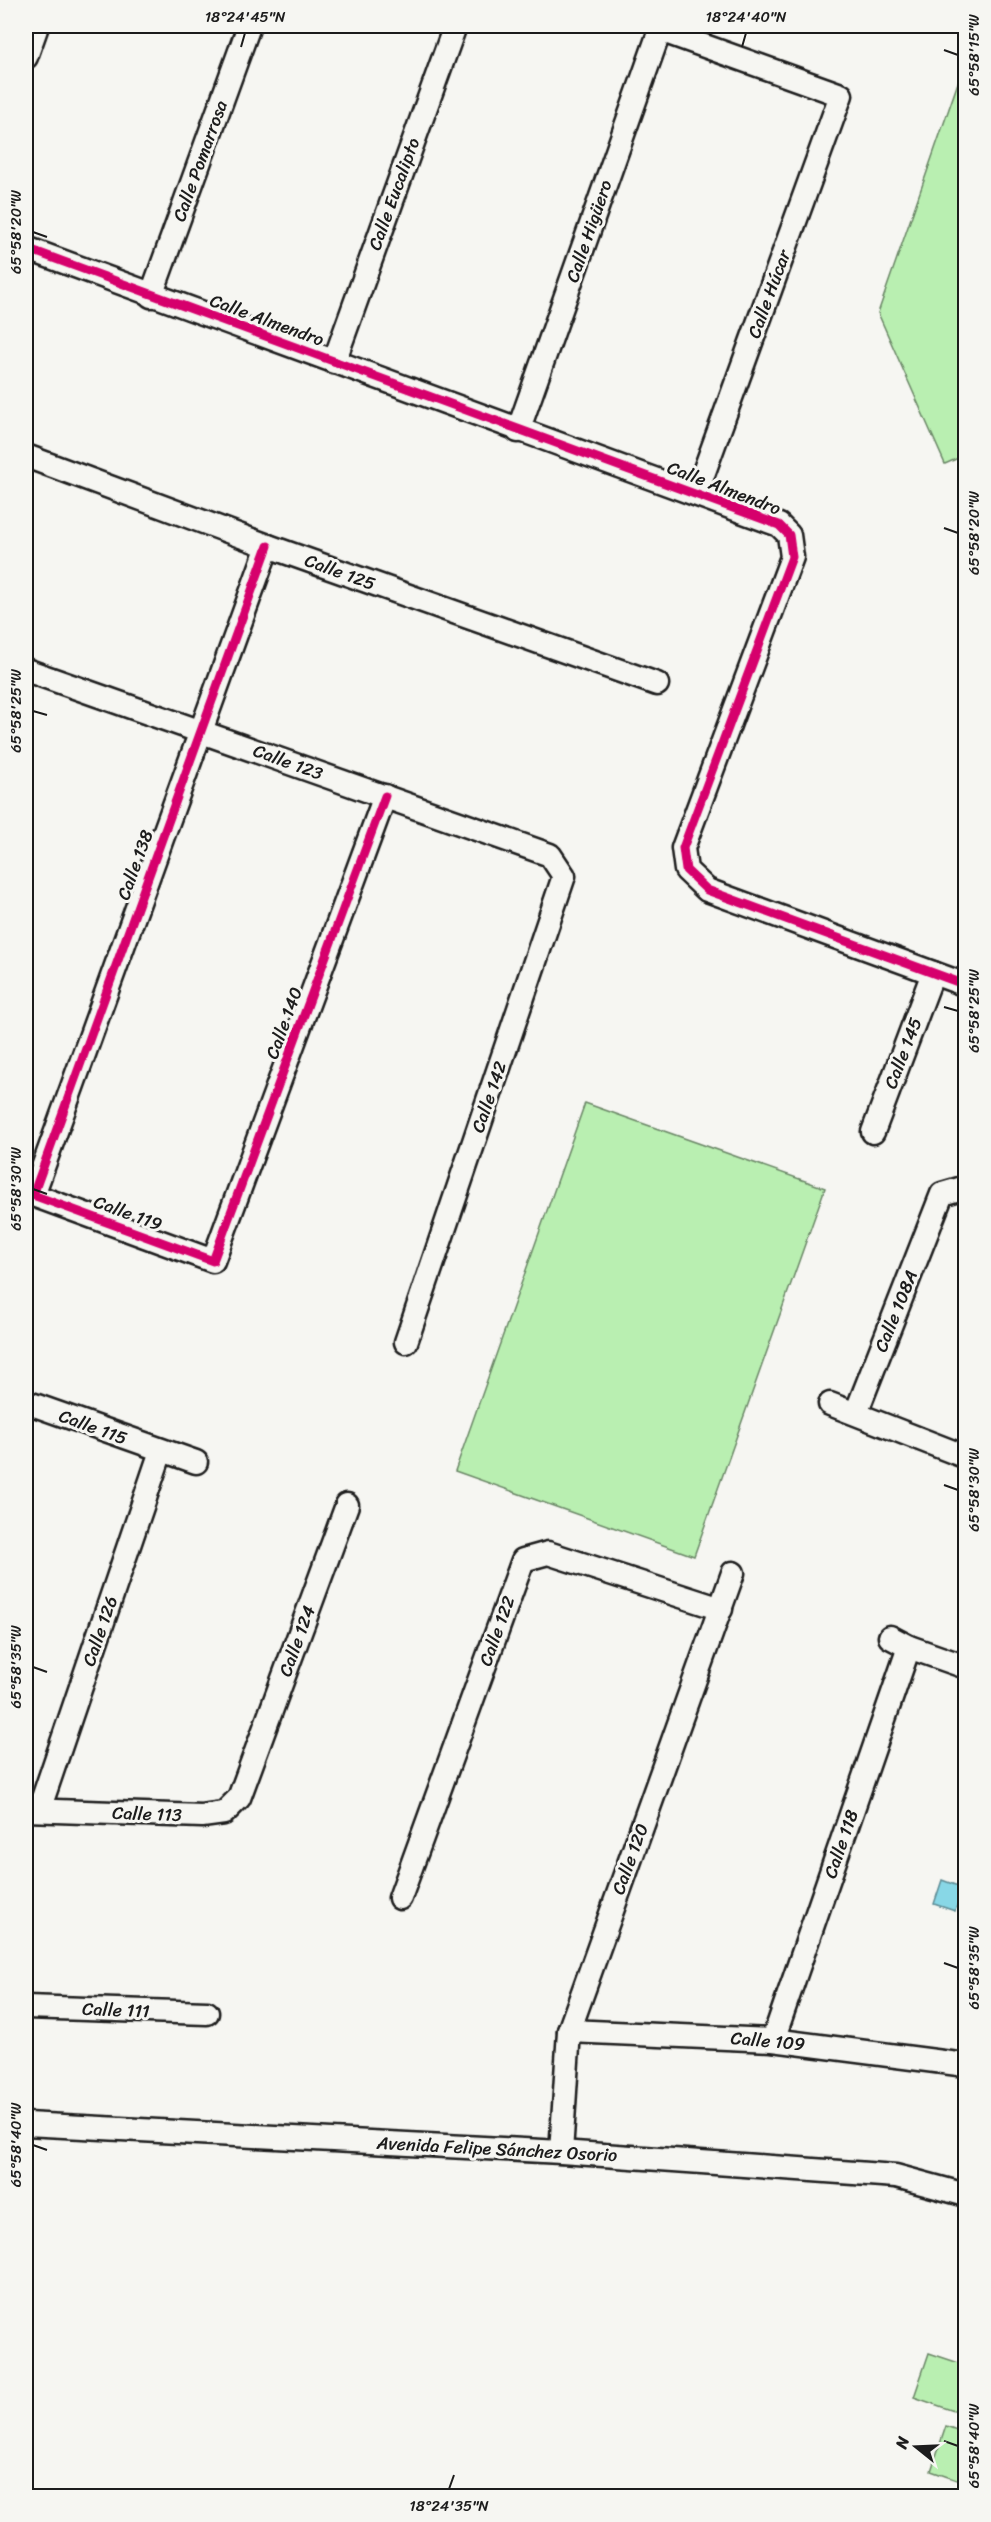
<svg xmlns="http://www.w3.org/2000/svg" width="991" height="2522" font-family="Sriracha,sans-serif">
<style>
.green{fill:#b9efb1;stroke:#6a8666;stroke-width:1.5}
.water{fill:#88d7e6;stroke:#5d8c95;stroke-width:1.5}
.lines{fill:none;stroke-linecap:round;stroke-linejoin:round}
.minor-casing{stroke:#1c1c1c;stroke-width:27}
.minor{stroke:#f6f6f2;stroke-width:22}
.cycleway-casing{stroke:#f6f6f2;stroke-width:13}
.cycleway{stroke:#d6006c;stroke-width:9}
.ticks{fill:none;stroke:#1c1c1c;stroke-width:2}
.labels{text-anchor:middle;stroke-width:6;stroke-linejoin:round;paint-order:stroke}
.street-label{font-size:18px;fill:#1c1c1c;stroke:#f6f6f2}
.neatline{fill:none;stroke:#1c1c1c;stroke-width:2}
.ticks-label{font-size:15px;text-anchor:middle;fill:#1c1c1c}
</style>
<rect width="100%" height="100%" fill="#f6f6f2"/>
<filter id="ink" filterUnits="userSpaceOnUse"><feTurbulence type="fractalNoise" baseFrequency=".0167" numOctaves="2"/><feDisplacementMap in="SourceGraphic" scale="12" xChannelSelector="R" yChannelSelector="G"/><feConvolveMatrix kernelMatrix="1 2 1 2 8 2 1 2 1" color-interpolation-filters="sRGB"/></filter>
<g filter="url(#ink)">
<g class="green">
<path d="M965,73V455L945,464L878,313L961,74Z"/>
<path d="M585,1103L825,1188L694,1556L455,1471Z"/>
<path d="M929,2353L965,2365V2415L914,2397Z"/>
<path d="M946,2426L965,2433V2483L931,2471Z"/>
</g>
<path class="water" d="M942,1880L963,1888L955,1911L934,1904Z"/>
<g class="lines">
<defs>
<g id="minor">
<path d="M26,57L37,26"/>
<path d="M26,248L779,525L789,535L792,557L683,848L686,870L707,890L966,985"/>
<path d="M151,296L249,26"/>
<path d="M334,362L455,26"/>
<path d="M518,431L660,30L841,95L696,494"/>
<path d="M26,456L268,546L657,684"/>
<path d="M268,546L33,1195L213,1261L385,796"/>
<path d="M26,670L550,855L564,876L406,1342"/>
<path d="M873,1132L933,973"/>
<path d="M26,1402L196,1462"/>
<path d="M830,1404L966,1457"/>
<path d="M856,1413L942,1194L966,1187"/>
<path d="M890,1637L909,1647L966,1667"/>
<path d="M26,1810L202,1816L224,1813L239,1798L347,1505"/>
<path d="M39,1810L161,1451"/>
<path d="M400,1898L523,1560L548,1553L721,1609"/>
<path d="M26,2007L207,2013"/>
<path d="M569,2031L773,2040L966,2065"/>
<path d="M773,2040L909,1647"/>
<path d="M26,2124L561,2152L896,2176L966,2195"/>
<path d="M561,2152L569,2031L733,1573"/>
</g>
</defs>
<use href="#minor" class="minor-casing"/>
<use href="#minor" class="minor"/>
<defs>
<g id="cycleway">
<path d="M26,248L779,525L789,535L792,557L683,848L686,870L707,890L966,985"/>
<path d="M268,546L33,1195L213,1261L385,796"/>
</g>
</defs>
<use href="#cycleway" class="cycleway-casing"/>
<use href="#cycleway" class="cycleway"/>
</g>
</g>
<path class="ticks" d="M241,47L245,33M742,47L746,33M944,50L958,55M33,232L47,237M944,528L958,533M33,711L47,715M944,1007L958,1011M33,1189L47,1194M944,1485L958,1490M33,1667L47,1672M944,1963L958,1968M33,2145L47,2150M944,2441L958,2446M449,2489L454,2475"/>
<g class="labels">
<g class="street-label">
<text transform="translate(200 161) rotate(-70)" y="6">Calle Pomarrosa</text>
<text transform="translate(394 194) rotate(-70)" y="6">Calle Eucalipto</text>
<text transform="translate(589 231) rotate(-71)" y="6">Calle Higüero</text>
<text transform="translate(769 294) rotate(-70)" y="6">Calle Húcar</text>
<text transform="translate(267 320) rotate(20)" y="6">Calle Almendro</text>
<text transform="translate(724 488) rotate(21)" y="6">Calle Almendro</text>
<text transform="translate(340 572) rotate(20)" y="6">Calle 125</text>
<text transform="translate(288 762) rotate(20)" y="6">Calle 123</text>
<text transform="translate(135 865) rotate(-70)" y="6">Calle 138</text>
<text transform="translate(284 1023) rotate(-70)" y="6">Calle 140</text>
<text transform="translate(903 1053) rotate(-69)" y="6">Calle 145</text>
<text transform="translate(489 1097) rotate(-71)" y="6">Calle 142</text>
<text transform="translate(128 1213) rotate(20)" y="6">Calle 119</text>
<text transform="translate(896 1311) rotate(-68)" y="6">Calle 108A</text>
<text transform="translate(93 1427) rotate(20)" y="6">Calle 115</text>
<text transform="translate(100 1631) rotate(-71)" y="6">Calle 126</text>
<text transform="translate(497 1631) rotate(-70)" y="6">Calle 122</text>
<text transform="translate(297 1641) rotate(-70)" y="6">Calle 124</text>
<text transform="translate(147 1814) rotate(2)" y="6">Calle 113</text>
<text transform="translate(841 1844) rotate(-71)" y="6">Calle 118</text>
<text transform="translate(630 1859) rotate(-70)" y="6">Calle 120</text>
<text transform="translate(116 2010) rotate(2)" y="6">Calle 111</text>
<text transform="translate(768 2041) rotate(5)" y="6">Calle 109</text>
<text transform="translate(497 2149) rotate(3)" y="6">Avenida Felipe Sánchez Osorio</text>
</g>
</g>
<rect width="991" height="2522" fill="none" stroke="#f6f6f2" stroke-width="66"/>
<g transform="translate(916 2447) rotate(288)" stroke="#f6f6f2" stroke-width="4.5" paint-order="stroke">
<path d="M0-4.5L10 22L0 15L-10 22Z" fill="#1c1c1c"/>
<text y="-9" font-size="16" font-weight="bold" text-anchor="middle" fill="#1c1c1c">N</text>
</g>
<rect x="33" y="33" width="925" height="2456" class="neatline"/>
<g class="ticks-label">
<text x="245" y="22">18°24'45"N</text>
<text x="746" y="22">18°24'40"N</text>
<text transform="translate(974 55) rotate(-90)" y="5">65°58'15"W</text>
<text transform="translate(16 232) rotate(-90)" y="5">65°58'20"W</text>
<text transform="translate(974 533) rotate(-90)" y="5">65°58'20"W</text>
<text transform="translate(16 711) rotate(-90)" y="5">65°58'25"W</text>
<text transform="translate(974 1011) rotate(-90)" y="5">65°58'25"W</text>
<text transform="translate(16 1189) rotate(-90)" y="5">65°58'30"W</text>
<text transform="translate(974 1490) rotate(-90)" y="5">65°58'30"W</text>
<text transform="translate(16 1667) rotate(-90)" y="5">65°58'35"W</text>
<text transform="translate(974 1968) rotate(-90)" y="5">65°58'35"W</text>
<text transform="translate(16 2145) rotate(-90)" y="5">65°58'40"W</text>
<text transform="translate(974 2446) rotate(-90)" y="5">65°58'40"W</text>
<text x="449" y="2511">18°24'35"N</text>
</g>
</svg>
